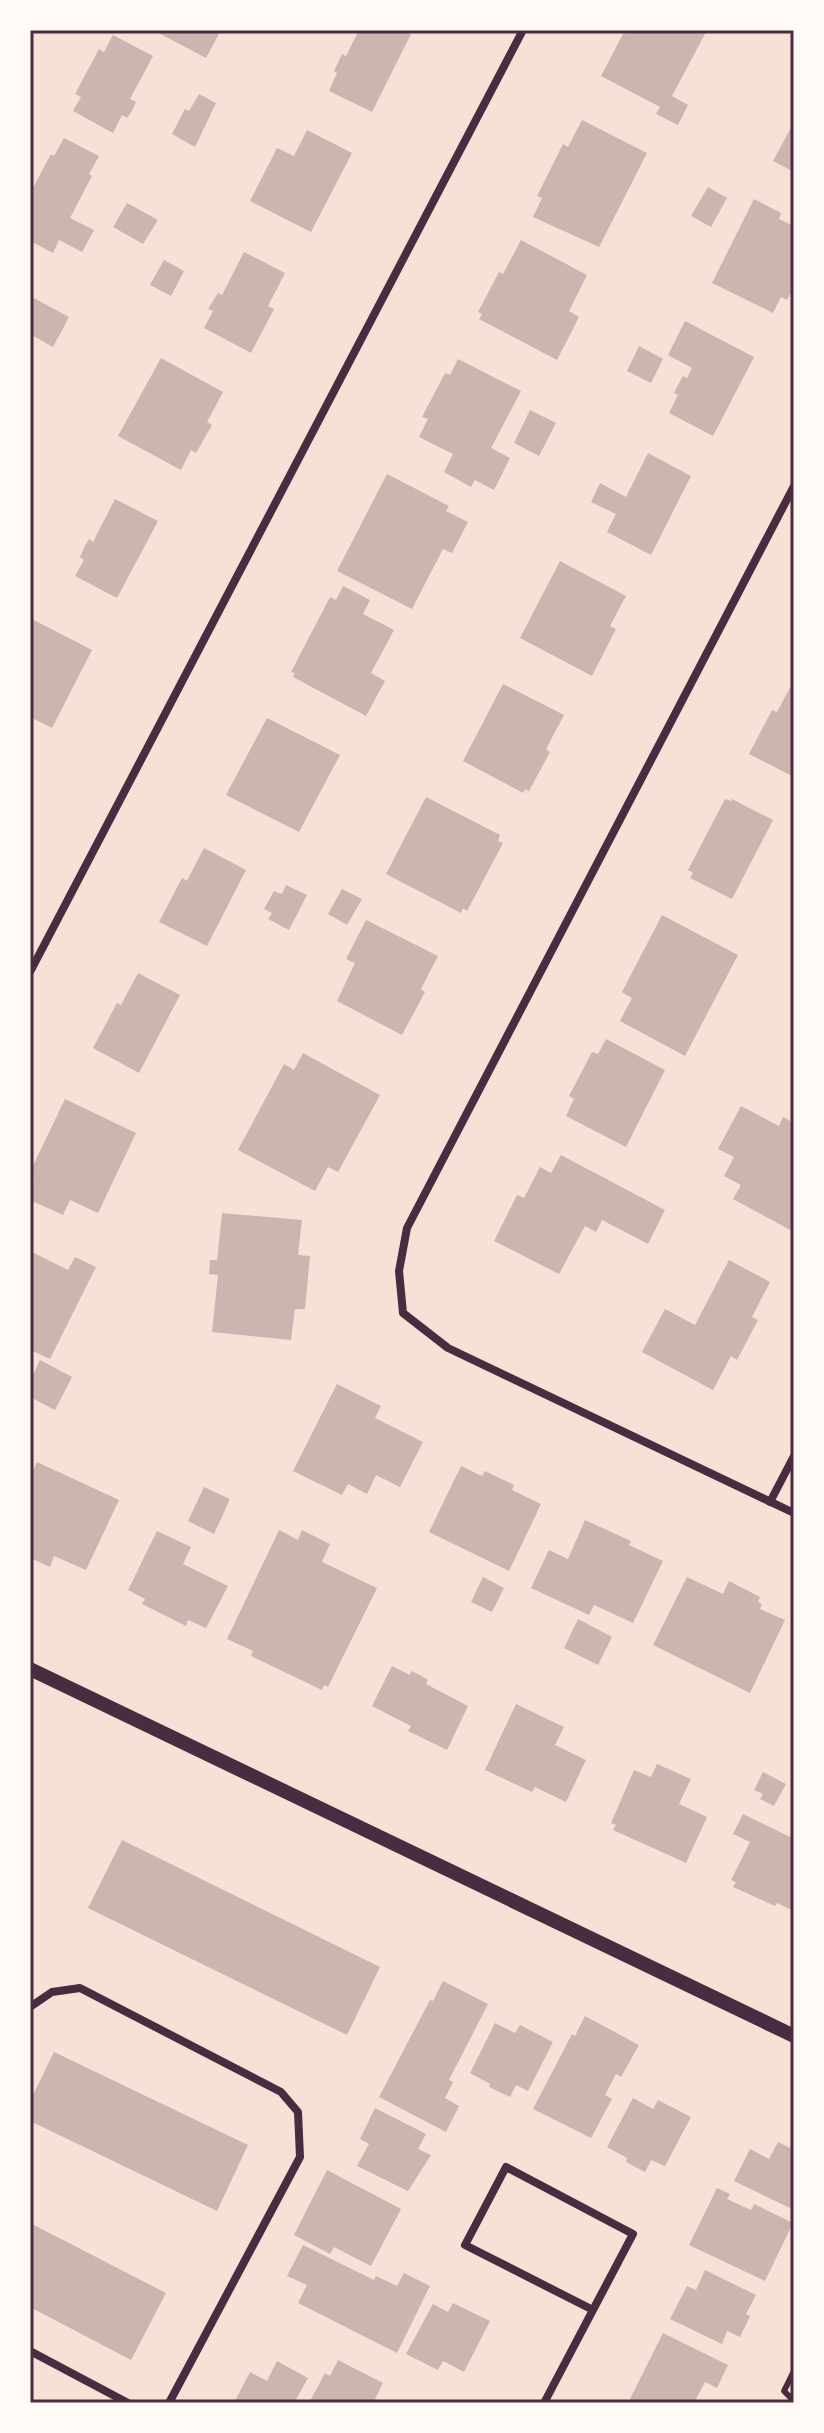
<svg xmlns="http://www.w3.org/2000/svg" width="824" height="2433" font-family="Barlow,sans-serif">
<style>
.building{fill:#ccb4b1}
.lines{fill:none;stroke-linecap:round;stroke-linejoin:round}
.service{stroke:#4a2c40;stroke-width:6}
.minor{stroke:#4a2c40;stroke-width:8}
.tertiary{stroke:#4a2c40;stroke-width:14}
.neatline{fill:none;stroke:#4a2c40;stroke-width:3}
</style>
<rect width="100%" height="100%" fill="#f7e1d7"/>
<g class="building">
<path d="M153,30H221L206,58Z"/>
<path d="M359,30H402L411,34L372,112L329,91L337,73L334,71L342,54L346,56Z"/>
<path d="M630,30H701L706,32L672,96L688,105L678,125L656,114L660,107L601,76L624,32L628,34Z"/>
<path d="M113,35L153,56L130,99L136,102L132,111L127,118L122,115L113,133L73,111L81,97L75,94L99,49L104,52Z"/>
<path d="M199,94L216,103L195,147L172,134L185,109L189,111Z"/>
<path d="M582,120L647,153L599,247L533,217L542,198L537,196L563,144L568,147Z"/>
<path d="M794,122V172L773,161Z"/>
<path d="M307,130L352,153L311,232L250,201L277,148L294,156Z"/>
<path d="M64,138L99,156L89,174L92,176L70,218L94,230L82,252L59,240L53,253L30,241V187L33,188L51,154L54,156Z"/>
<path d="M708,187L727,198L711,227L691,216Z"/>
<path d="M754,199L781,213L779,219L794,226V286L787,300L781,297L773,313L712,283Z"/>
<path d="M127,203L158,220L143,244L113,227Z"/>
<path d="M521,240L587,275L569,311L579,317L557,360L479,319L482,314L478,312L499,272L503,274Z"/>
<path d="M244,252L285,273L268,306L274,309L251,353L204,328L213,311L208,309L218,293L222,295Z"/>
<path d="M164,260L184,271L171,296L150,285Z"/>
<path d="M30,296L69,317L53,347L30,334Z"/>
<path d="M685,321L754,357L713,436L669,413L678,395L674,393L678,385L683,376L687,378L692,368L668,355Z"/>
<path d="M639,346L663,359L651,383L627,371Z"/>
<path d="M161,358L223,392L207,422L212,425L196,453L191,450L181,470L118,436Z"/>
<path d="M458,359L521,391L491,448L510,458L494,490L475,480L471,487L444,472L453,454L419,437L428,419L422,417L445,373L450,375Z"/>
<path d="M530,410L556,423L539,456L514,443Z"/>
<path d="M648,453L691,476L651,555L607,532L616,514L591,502L600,483L626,497Z"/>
<path d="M387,474L449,506L446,511L468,522L452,553L443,549L412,609L337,571Z"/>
<path d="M115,499L158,521L117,598L75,576L84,560L80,557L84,548L89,539L93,542Z"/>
<path d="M560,561L626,596L610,626L616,629L592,676L520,638Z"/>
<path d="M343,586L370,600L363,614L394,630L371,673L385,681L366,716L293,677L295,673L291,672L330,597L336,600Z"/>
<path d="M30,618L92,650L52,728L30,717Z"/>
<path d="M794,680V777L749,754L772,710L777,712Z"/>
<path d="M503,684L564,715L546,749L550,752L529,791L525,789L523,793L463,761Z"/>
<path d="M267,718L340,755L299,832L226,795Z"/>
<path d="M426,797L500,835L498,841L503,843L467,911L463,908L461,913L386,874Z"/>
<path d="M725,799L731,801L732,799L773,820L732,899L690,878L693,873L688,870Z"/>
<path d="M204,848L246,870L207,946L159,922L182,878L187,881Z"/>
<path d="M286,885L307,895L289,930L268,919L272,913L264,909L274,891L282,894Z"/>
<path d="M342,889L362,899L347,925L328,914Z"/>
<path d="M662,915L738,955L685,1056L620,1021L632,998L622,992Z"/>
<path d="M366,920L438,956L421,989L425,992L402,1035L337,1001L355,963L346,959Z"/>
<path d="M138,973L180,995L139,1073L93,1048L117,1003L121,1005Z"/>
<path d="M606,1039L665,1070L626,1147L566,1116L574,1099L569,1096L592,1052L598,1054Z"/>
<path d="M303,1053L380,1095L338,1172L328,1167L315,1191L238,1150L284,1064L294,1070Z"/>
<path d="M65,1099L136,1133L98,1213L70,1200L63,1215L30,1200V1185L34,1176L30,1172Z"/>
<path d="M741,1106L779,1126L783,1117L794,1123V1232L733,1199L741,1185L724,1176L734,1157L718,1149Z"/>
<path d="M561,1155L665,1210L648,1244L602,1220L596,1232L585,1226L559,1274L494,1241L517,1195L524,1198L540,1167L551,1173Z"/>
<path d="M222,1213L302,1220L298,1255L310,1256L305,1309H295L291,1340L212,1332L218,1275L209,1274L210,1260H217Z"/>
<path d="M30,1251L68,1270L75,1257L96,1267L50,1359L30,1350Z"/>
<path d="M729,1260L770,1282L752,1317L758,1320L737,1360L731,1356L713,1390L642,1352L665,1309L695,1325Z"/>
<path d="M40,1360L72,1377L55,1410L30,1397V1381Z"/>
<path d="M337,1384L381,1406L375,1418L423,1442L400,1487L376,1475L367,1494L348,1484L342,1495L293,1471Z"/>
<path d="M37,1462L119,1500L86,1570L54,1556L50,1567L30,1558V1477Z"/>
<path d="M461,1466L482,1476L485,1471L514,1485L512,1490L541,1504L509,1571L429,1532Z"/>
<path d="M204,1487L230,1499L214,1534L188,1521Z"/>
<path d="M585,1520L631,1541L629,1545L663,1561L633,1623L594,1605L589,1615L531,1588L549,1550L568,1559Z"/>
<path d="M279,1530L298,1540L302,1530L330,1544L322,1562L377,1588L328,1687L324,1685L322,1690L251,1656L253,1651L227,1639Z"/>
<path d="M157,1531L191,1547L183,1564L228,1586L206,1628L188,1620L186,1626L142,1604L145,1599L128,1590Z"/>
<path d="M483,1577L504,1588L492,1612L471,1602Z"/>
<path d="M687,1577L723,1594L729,1581L760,1597L758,1602L762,1604L760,1609L785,1620L750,1693L653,1645Z"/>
<path d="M578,1619L612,1637L598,1665L564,1648Z"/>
<path d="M392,1666L410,1675L411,1671L420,1675L428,1680L426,1684L468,1706L447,1750L408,1731L411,1726L372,1706Z"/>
<path d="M516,1704L564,1727L555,1745L586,1760L566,1802L535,1787L532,1792L485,1770Z"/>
<path d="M657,1764L691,1779L679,1804L707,1817L686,1863L613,1830L616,1825L611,1823L634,1770L651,1777Z"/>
<path d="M763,1772L786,1784L774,1806L760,1799L763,1794L754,1790Z"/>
<path d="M743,1814L794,1839L792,1859L794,1860V1911L777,1903L775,1906L733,1887L736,1882L731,1880L750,1842L733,1834Z"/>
<path d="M122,1840L380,1967L347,2035L88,1908Z"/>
<path d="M443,1981L488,2004L449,2080L453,2082L445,2098L459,2106L446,2132L379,2097L430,2000L433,2001Z"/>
<path d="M585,2016L639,2045L621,2077L616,2074L605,2095L612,2099L591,2138L533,2109L572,2034L575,2036Z"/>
<path d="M495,2023L515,2033L520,2025L553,2042L528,2091L516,2085L510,2097L489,2087L490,2084L470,2073Z"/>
<path d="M54,2052L248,2145L217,2211L30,2121V2101Z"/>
<path d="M633,2098L653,2109L658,2100L691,2117L665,2166L651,2160L645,2172L626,2162L627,2158L607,2147Z"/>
<path d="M375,2108L426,2134L418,2149L431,2155L408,2191L357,2166L369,2144L360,2139Z"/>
<path d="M778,2142L794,2150V2210L734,2181L750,2149L769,2159Z"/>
<path d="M327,2170L401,2209L371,2266L334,2247L330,2254L294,2235Z"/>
<path d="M717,2188L730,2194L727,2199L751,2210L754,2204L793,2223L765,2281L689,2245Z"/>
<path d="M30,2223L166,2293L131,2360L30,2307Z"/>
<path d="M303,2245L374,2280L376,2276L397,2286L404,2273L430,2286L397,2353L298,2303L307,2285L287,2276Z"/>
<path d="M705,2270L756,2295L746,2314L750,2316L740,2337L727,2331L722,2344L670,2319L687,2286L696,2290Z"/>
<path d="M453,2303L490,2321L464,2372L443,2361L438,2370L406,2354L433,2304L448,2312Z"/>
<path d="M663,2333L728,2365L717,2388L705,2382L694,2403L688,2401L687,2403H628Z"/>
<path d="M338,2360L383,2383L375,2399L384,2403H309L325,2373L330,2376Z"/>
<path d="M277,2361L308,2378L294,2403H234L250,2372L267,2381Z"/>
</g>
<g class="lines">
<path class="service" d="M794,2371L784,2391L794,2401"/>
<g class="minor">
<path d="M794,486L407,1228L399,1271L403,1313L448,1348L794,1513"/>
<path d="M30,972L523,30"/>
<path d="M770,1502L794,1456"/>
<path d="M30,2007L52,1992L80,1988L281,2092L298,2112L300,2157L169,2403"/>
<path d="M30,2351L128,2403"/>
<path d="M544,2403L633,2234L506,2167L465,2245L593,2310"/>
</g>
<path class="tertiary" d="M30,1669L794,2036"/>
</g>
<rect width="824" height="2433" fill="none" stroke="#fffaf5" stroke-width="64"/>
<rect x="32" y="32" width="760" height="2369" class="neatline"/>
</svg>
